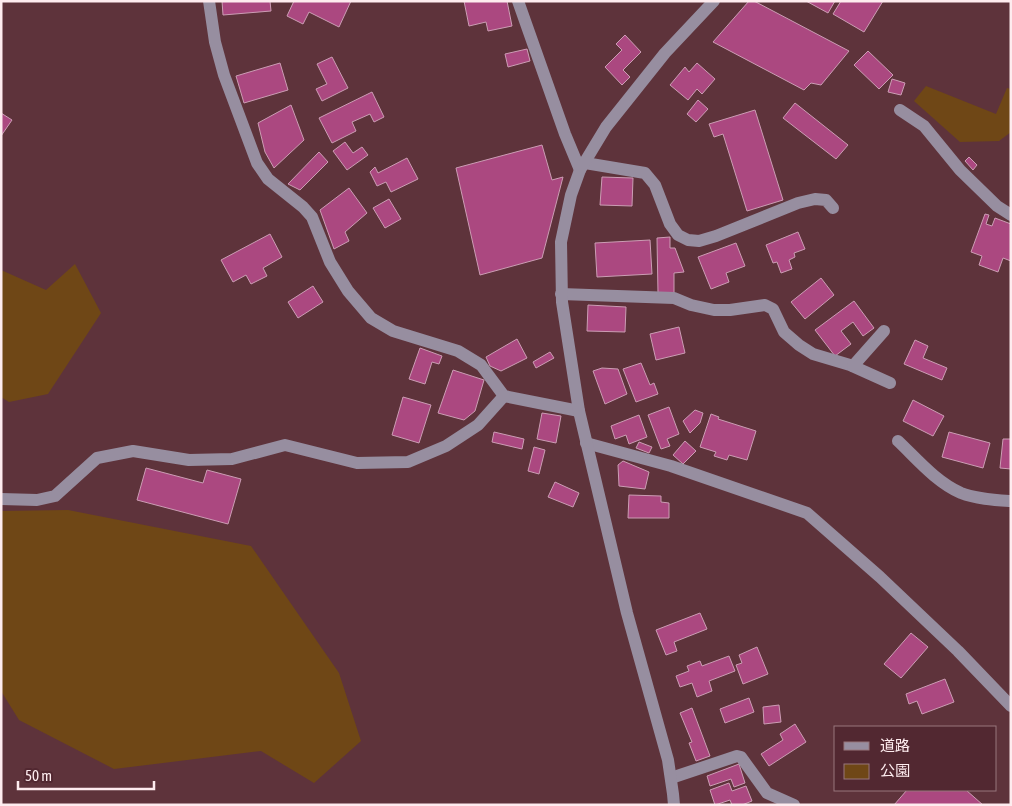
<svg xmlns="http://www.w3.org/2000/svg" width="1012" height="806" font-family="'Asap Condensed','Noto Sans JP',sans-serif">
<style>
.green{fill:#6f4716}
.building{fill:#ab4880;stroke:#cc9db4}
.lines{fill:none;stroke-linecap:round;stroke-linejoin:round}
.minor{stroke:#978ea0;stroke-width:12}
</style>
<rect width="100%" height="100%" fill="#5e333b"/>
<g class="green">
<path d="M926,86L996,114L1007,88L1011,89V132L999,141L960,142L914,101Z"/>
<path d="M75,264L101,313L48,394L9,402L1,397V270L46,290Z"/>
<path d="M68,510L251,546L339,673L361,741L314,783L261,751L114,769L19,720L1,691V511Z"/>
</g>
<g class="building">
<path d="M222,1H270L271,11L223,15Z"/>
<path d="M294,1H351L339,27L309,12L303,24L287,16Z"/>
<path d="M464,1H507L512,26L488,31L486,22L469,26Z"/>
<path d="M749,1H754L849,51L821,85L811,83L804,90L713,42Z"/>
<path d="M806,1H835L828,13Z"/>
<path d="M841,1H883L864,32L833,14Z"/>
<path d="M625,35L641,52L623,70L630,77L622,85L605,67L622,50L616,44Z"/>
<path d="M527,49L530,61L508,67L505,54Z"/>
<path d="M868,51L893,75L879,89L854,65Z"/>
<path d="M332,57L348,88L322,101L316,89L327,84L317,64Z"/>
<path d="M280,63L288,90L244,103L236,76Z"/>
<path d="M697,63L715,79L702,94L697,89L688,100L670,85L685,67L689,72Z"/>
<path d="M892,79L905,83L901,95L888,92Z"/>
<path d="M372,92L384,117L374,122L370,114L352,122L356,131L332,143L319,118Z"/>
<path d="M698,100L708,109L696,122L687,114Z"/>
<path d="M795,103L848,145L836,159L783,118Z"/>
<path d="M291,105L304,140L274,168L265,152L258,123Z"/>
<path d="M755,110L783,200L747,211L723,134L714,137L709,124Z"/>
<path d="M1,113L12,120L1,136Z"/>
<path d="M345,142L353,153L362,147L368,155L347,170L333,151Z"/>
<path d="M542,145L552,180L563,177L542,258L480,275L456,168Z"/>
<path d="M319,152L328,162L300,190L288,184Z"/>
<path d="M969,157L977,165L973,170L965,161Z"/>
<path d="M407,158L418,179L391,192L386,182L377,186L370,172L375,167L378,173Z"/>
<path d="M602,177L633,178L632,206L600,205Z"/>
<path d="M349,188L367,213L345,232L349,241L334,249L320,210Z"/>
<path d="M389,199L401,219L385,228L373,208Z"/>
<path d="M985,214L989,215L986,224L992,226L995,218L1011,224V261L1003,258L998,272L979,265L982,256L971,252Z"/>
<path d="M798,232L805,249L794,253L795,257L789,260L792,269L781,273L777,262L773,263L766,245Z"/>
<path d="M270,234L282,257L263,268L267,276L251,284L246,275L233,282L221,260Z"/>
<path d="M670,237V248H675L684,272L674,273V293L658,294L657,238Z"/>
<path d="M650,240L652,274L597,277L595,243Z"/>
<path d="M736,243L745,266L726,273L729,282L711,289L698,257Z"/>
<path d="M821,278L834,295L805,319L791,302Z"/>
<path d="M313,286L323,302L298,318L288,302Z"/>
<path d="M854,301L874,328L863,336L853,322L841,331L851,344L835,356L815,330Z"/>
<path d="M588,305L626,307L625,332L587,331Z"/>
<path d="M679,327L685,353L656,360L650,334Z"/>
<path d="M517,339L527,358L501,371L490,366L486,357Z"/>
<path d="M915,340L928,346L923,358L947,368L942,380L904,364Z"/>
<path d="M420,348L442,356L439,364L432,362L425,384L409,379Z"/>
<path d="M550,352L554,358L536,368L533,362Z"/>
<path d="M641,363L650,385L654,383L658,394L636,402L623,369Z"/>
<path d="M602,368L618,369L627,394L605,404L593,371Z"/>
<path d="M453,370L484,380L475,411L464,420L438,413Z"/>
<path d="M403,397L431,405L419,443L392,435Z"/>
<path d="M913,400L944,416L933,436L903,421Z"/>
<path d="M669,407L679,434L667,439L670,446L661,449L648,415Z"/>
<path d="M695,410L703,413L700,423L690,433L683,421Z"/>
<path d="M542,413L561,416L556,443L537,439Z"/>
<path d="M711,414L719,417L718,419L756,431L747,460L729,455L727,460L714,456L716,452L700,447Z"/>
<path d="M639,415L647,437L629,444L626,435L615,439L611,426Z"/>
<path d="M494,432L524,439L522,449L492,442Z"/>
<path d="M949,432L990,443L983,468L942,457Z"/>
<path d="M1003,439H1011V469L1000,468Z"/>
<path d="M685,441L696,451L683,464L673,455Z"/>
<path d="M639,442L652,447L649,453L636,448Z"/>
<path d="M534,447L545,450L539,474L528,471Z"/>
<path d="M623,461L649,472L645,489L619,486L618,465Z"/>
<path d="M146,468L203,483L207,470L241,479L228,524L137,500Z"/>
<path d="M555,482L579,493L573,507L548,497Z"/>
<path d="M629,495L661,496V502L669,503V518H628Z"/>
<path d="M700,613L707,629L674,642L677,651L666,655L656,630Z"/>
<path d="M911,633L928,647L901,678L884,664Z"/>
<path d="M757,647L768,674L743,684L736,665L742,663L739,655Z"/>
<path d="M729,656L735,671L709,681L712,691L697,697L692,683L680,687L676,676L689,671L687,666L700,661L702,666Z"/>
<path d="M945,679L954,702L922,714L917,701L909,704L906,694Z"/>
<path d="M749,698L754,712L725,723L720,709Z"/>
<path d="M779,705L781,722L764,724L763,707Z"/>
<path d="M692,708L710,756L696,761L689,743L692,742L680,713Z"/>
<path d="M795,724L806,742L769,766L761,754L783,740L780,734Z"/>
<path d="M739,764L745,783L734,787L731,779L710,786L707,776Z"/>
<path d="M729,783L732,791L746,786L752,801L742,805H732L730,800L715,805L710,790Z"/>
<path d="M907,790H966L983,805H894Z"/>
</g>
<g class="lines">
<g class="minor">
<path d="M209,1L215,42L224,75L257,163L268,179L303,207L312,217L330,262L348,291L371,318L393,331L458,351L481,365L504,396L579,411"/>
<path d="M518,1L565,134L580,170"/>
<path d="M900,110L924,126L960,170L997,206L1011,215"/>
<path d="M585,163L645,173L655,185L670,224L678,235L688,240L699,241L716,236L798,203L815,199L826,200L833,208"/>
<path d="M561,294L674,298L691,305L714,310H730L765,305L773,309L784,332L799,345L813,354L850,365L890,383"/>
<path d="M853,366L884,331"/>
<path d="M898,441C917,459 936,482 961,493C976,499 995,500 1011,501"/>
<path d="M586,443L671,466L807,513L880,577L958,651L1011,706"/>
<path d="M1,499L37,500L55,496L97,458L133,451L189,460L232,459L285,445L357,463L408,462L446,446L478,425L504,396"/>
<path d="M671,778L737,756L741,757L767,793L794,805"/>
<path d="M674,805L673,794L668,760L627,613L579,411L562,302L561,242L571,195L580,170L606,127L665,53L714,1"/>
</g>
</g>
<rect width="1012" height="806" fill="none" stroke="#feecef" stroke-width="5"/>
<rect x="834" y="726" width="162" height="65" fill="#522831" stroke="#97767d"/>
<rect x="844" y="742" width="25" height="8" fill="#978ea0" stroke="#97767d"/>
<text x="880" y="751" font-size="15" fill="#feecef">道路</text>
<rect x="844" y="764" width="25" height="15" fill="#6f4716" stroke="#97767d"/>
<text x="880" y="776" font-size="15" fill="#feecef">公園</text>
<path d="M18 781v8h136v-8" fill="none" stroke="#feecef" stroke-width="2.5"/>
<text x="25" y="781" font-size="15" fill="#feecef" stroke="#522831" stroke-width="4" paint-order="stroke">50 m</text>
</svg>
